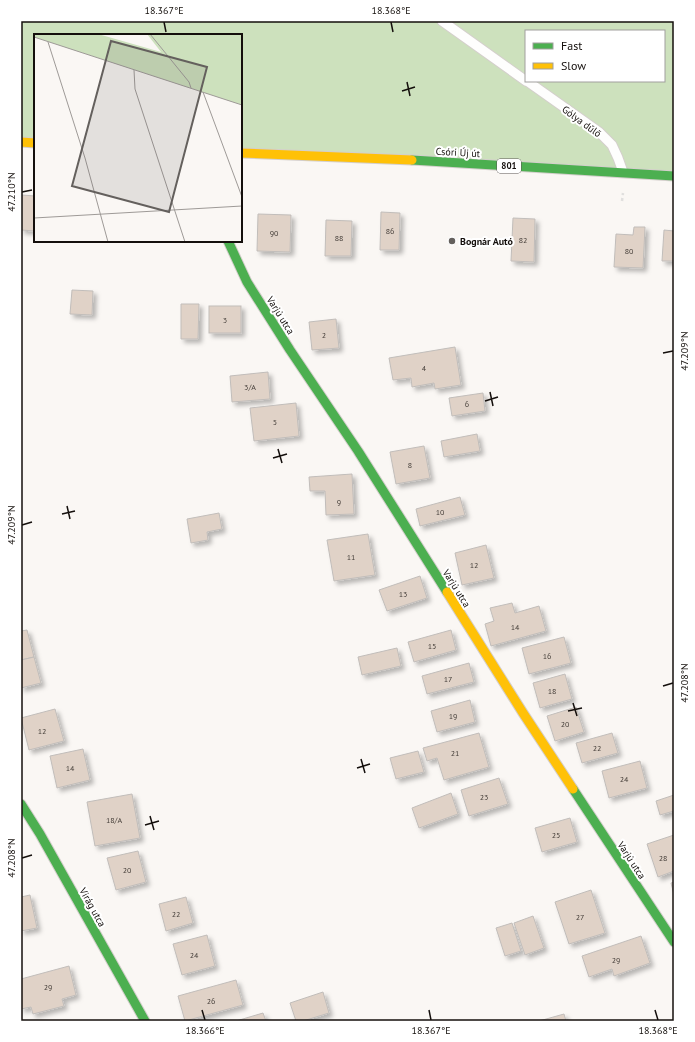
<svg xmlns="http://www.w3.org/2000/svg" width="695" height="1042" font-family="'PT Sans',sans-serif">
<style>
.forest{fill:#cde1bd;fill-rule:evenodd}
.building{fill:#e0d2c7;stroke:#c1bdba;filter:url(#shadow)}
.lines{fill:none;stroke-linecap:round;stroke-linejoin:round}
.lane-casing{stroke:#d4cfcc;stroke-width:11}
.fast-casing{stroke:#d4cfcc;stroke-width:11}
.slow-casing{stroke:#d4cfcc;stroke-width:11}
.path{stroke:#e0dfde;stroke-width:2.5;stroke-dasharray:3 3;stroke-linecap:butt}
.lane{stroke:#fefefd;stroke-width:9}
.fast{stroke:#4caf50;stroke-width:9}
.slow{stroke:#ffc107;stroke-width:9}
.ticks{fill:none;stroke:#140f0c;stroke-width:1.5}
.poi-dot{fill:#64605d;stroke:#fff;stroke-width:1.5}
.labels{text-anchor:middle;stroke-width:4;stroke-linejoin:round;paint-order:stroke}
.number-label{font-size:8px;fill:#47403b}
.shield{fill:#fff;stroke:#5a5755;stroke-width:1}
.shield-label{font-size:9px;font-weight:bold;fill:#140f0c}
.street-label{font-size:10px;fill:#140f0c;stroke:#fff}
.poi-label{font-size:10px;font-weight:bold;fill:#140f0c;stroke:#fff;text-anchor:start}
.inset-road{fill:none;stroke:#9e9a97;stroke-width:1}
.view{fill:#64605d;fill-opacity:0.15;stroke:#64605d;stroke-width:2}
.inset-edge{fill:none;stroke:#140f0c;stroke-width:2}
.neatline{fill:none;stroke:#140f0c;stroke-width:1.5}
.ticks-label{font-size:10px;text-anchor:middle;fill:#140f0c}
</style>
<defs>
<filter id="shadow"><feDropShadow dx="3.5" dy="3.5" stdDeviation="2" flood-color="#0004"/></filter>
</defs>
<rect width="100%" height="100%" fill="#faf7f4"/>
<path class="forest" d="M21,21H674V176L241,153V35H35V143L21,142ZM526,31H664V81H526Z"/>
<g class="building">
<path d="M22,195L35,196V231L21,230Z"/>
<path d="M381,212L400,213L399,250H380Z"/>
<path d="M258,214L291,215L290,252L257,251Z"/>
<path d="M513,218L535,219L534,262L511,261Z"/>
<path d="M326,220L352,221L351,256H325Z"/>
<path d="M634,227H645L643,268L614,267L616,234L633,235Z"/>
<path d="M664,230L674,231V261H662Z"/>
<path d="M72,290L93,291L92,315L70,314Z"/>
<path d="M181,304H199L198,339H181Z"/>
<rect x="209" y="306" width="32" height="27"/>
<path d="M336,319L339,348L312,350L309,322Z"/>
<path d="M455,347L461,385L435,389L434,383L412,387L411,378L393,380L389,358Z"/>
<path d="M268,372L270,399L232,402L230,376Z"/>
<path d="M483,393L485,411L452,416L449,398Z"/>
<path d="M296,403L299,436L254,441L250,408Z"/>
<path d="M477,434L480,451L444,457L441,441Z"/>
<path d="M424,446L430,478L396,484L390,452Z"/>
<path d="M352,474L354,514L326,515L325,491H310L309,477Z"/>
<path d="M460,497L465,515L420,526L416,509Z"/>
<path d="M219,513L222,529L207,532L208,540L191,543L187,519Z"/>
<path d="M368,534L375,575L334,581L327,540Z"/>
<path d="M486,545L494,578L462,585L455,553Z"/>
<path d="M420,576L427,598L387,611L379,590Z"/>
<path d="M512,603L515,613L539,606L546,631L491,646L485,624L494,621L490,608Z"/>
<path d="M27,630L34,657L21,660V631Z"/>
<path d="M451,630L456,650L414,662L408,642Z"/>
<path d="M564,637L571,663L529,674L522,648Z"/>
<path d="M397,648L401,666L362,675L358,657Z"/>
<path d="M34,657L41,683L21,688V660Z"/>
<path d="M469,663L474,682L427,694L422,676Z"/>
<path d="M565,674L572,699L540,708L533,683Z"/>
<path d="M470,700L475,722L437,732L431,711Z"/>
<path d="M576,707L584,732L555,741L547,716Z"/>
<path d="M55,709L64,741L29,750L21,718Z"/>
<path d="M479,733L489,767L444,780L437,758L427,761L423,748Z"/>
<path d="M612,733L618,753L582,763L576,743Z"/>
<path d="M83,749L90,780L57,788L50,756Z"/>
<path d="M418,751L424,772L396,779L390,758Z"/>
<path d="M640,761L647,788L609,798L602,771Z"/>
<path d="M499,778L508,804L469,816L461,790Z"/>
<path d="M451,793L458,814L419,828L412,808Z"/>
<path d="M132,794L140,838L95,846L87,802Z"/>
<path d="M674,795V811L660,815L656,801Z"/>
<path d="M570,818L577,842L542,852L535,828Z"/>
<path d="M674,835V871L658,877L647,844Z"/>
<path d="M138,851L146,882L116,890L107,858Z"/>
<path d="M674,882V895L671,883Z"/>
<path d="M591,890L605,933L569,944L555,902Z"/>
<path d="M30,895L37,928L21,931V897Z"/>
<path d="M186,897L193,923L166,931L159,904Z"/>
<path d="M533,916L544,948L525,955L514,923Z"/>
<path d="M512,923L521,951L505,956L496,928Z"/>
<path d="M207,935L215,966L182,975L173,944Z"/>
<path d="M641,936L650,963L614,976L612,969L589,977L582,956Z"/>
<path d="M69,966L76,995L62,999L64,1006L33,1014L31,1007L21,1009V979Z"/>
<path d="M236,980L243,1005L185,1021L178,996Z"/>
<path d="M323,992L329,1013L303,1021H296L290,1003Z"/>
<path d="M263,1013L266,1021H236Z"/>
<path d="M564,1014L566,1021H539Z"/>
</g>
<g class="lines">
<defs>
<g id="lane">
<path d="M442,21L526,81"/>
<path d="M527,81L599,132L612,145L618,158L623,172"/>
</g>
<g id="fast">
<path d="M412,160L674,176"/>
<path d="M228,241L247,282L290,350L358,451L447,592"/>
<path d="M573,789L674,942"/>
<path d="M21,804L40,834L145,1021"/>
</g>
<g id="slow">
<path d="M21,142L35,143"/>
<path d="M241,153L412,160"/>
<path d="M447,592L523,713L573,789"/>
</g>
</defs>
<use href="#lane" class="lane-casing"/>
<use href="#fast" class="fast-casing"/>
<use href="#slow" class="slow-casing"/>
<path class="path" d="M622,201L623,193"/>
<use href="#lane" class="lane"/>
<use href="#fast" class="fast"/>
<use href="#slow" class="slow"/>
</g>
<path class="ticks" d="M164,22L166,32M391,22L393,32M407,82L410,96M402,91L415,87M22,192L32,190M663,353L673,351M490,392L493,406M485,401L498,397M278,449L282,463M273,458L287,454M67,506L70,519M62,514L75,511M22,525L32,522M663,686L673,683M573,703L577,716M568,711L582,708M361,759L365,773M357,768L370,764M150,816L154,830M145,825L159,821M22,858L32,855M202,1010L205,1020M429,1010L431,1020M655,1010L658,1020"/>
<circle class="poi-dot" cx="452" cy="241" r="4"/>
<g class="labels">
<g class="number-label">
<text x="390" y="234">86</text>
<text x="274" y="236">90</text>
<text x="339" y="241">88</text>
<text x="523" y="243">82</text>
<text x="629" y="254">80</text>
<text x="225" y="323">3</text>
<text x="324" y="338">2</text>
<text x="424" y="371">4</text>
<text x="250" y="390">3/A</text>
<text x="467" y="407">6</text>
<text x="275" y="425">5</text>
<text x="410" y="468">8</text>
<text x="339" y="505">9</text>
<text x="440" y="515">10</text>
<text x="351" y="560">11</text>
<text x="474" y="568">12</text>
<text x="403" y="597">13</text>
<text x="515" y="630">14</text>
<text x="432" y="649">15</text>
<text x="547" y="659">16</text>
<text x="448" y="682">17</text>
<text x="552" y="694">18</text>
<text x="453" y="719">19</text>
<text x="565" y="727">20</text>
<text x="42" y="734">12</text>
<text x="597" y="751">22</text>
<text x="455" y="756">21</text>
<text x="70" y="771">14</text>
<text x="624" y="782">24</text>
<text x="484" y="800">23</text>
<text x="114" y="823">18/A</text>
<text x="556" y="838">25</text>
<text x="663" y="861">28</text>
<text x="127" y="873">20</text>
<text x="176" y="917">22</text>
<text x="580" y="920">27</text>
<text x="194" y="958">24</text>
<text x="616" y="963">29</text>
<text x="48" y="990">29</text>
<text x="211" y="1004">26</text>
</g>
<rect class="shield" x="497" y="159" width="24" height="14" rx="3"/>
<g class="shield-label">
<text x="509" y="169">801</text>
</g>
<g class="street-label">
<text transform="translate(582 121) rotate(36)" y="4">Gólya dűlő</text>
<text transform="translate(458 152) rotate(3)" y="4">Csóri Új út</text>
<text transform="translate(281 315) rotate(58)" y="4">Varjú utca</text>
<text transform="translate(457 588) rotate(58)" y="4">Varjú utca</text>
<text transform="translate(632 860) rotate(57)" y="4">Varjú utca</text>
<text transform="translate(93 907) rotate(61)" y="4">Virág utca</text>
</g>
<g class="poi-label">
<text x="460" y="245">Bognár Autó</text>
</g>
</g>
<g transform="translate(34 34)">
<rect width="208" height="208" fill="#faf7f4"/>
<path d="M0,0H64L127,18L113,0H208V71L0,3Z" fill="#cde1bd"/>
<path class="inset-road" d="M116,0L155,48L157,54M0,3L208,71M14,8L51,124L74,208M100,36L101,55L151,208M169,58L208,163M0,184L208,172"/>
<path class="view" d="M77,7L173,33L135,178L38,152Z"/>
<rect width="208" height="208" class="inset-edge"/>
</g>
<rect width="695" height="1042" fill="none" stroke="#ffffff" stroke-width="44"/>
<rect x="525" y="30" width="140" height="52" fill="#ffffff" stroke="#a19f9e"/>
<rect x="533" y="43" width="20" height="6" fill="#4caf50" stroke="#a19f9e"/>
<text x="561" y="50" font-size="12" fill="#140f0c">Fast</text>
<rect x="533" y="63" width="20" height="6" fill="#ffc107" stroke="#a19f9e"/>
<text x="561" y="70" font-size="12" fill="#140f0c">Slow</text>
<rect x="22" y="22" width="651" height="998" class="neatline"/>
<g class="ticks-label">
<text x="164" y="14">18.367°E</text>
<text x="391" y="14">18.368°E</text>
<text transform="translate(11 192) rotate(-90)" y="4">47.210°N</text>
<text transform="translate(684 351) rotate(-90)" y="4">47.209°N</text>
<text transform="translate(11 525) rotate(-90)" y="4">47.209°N</text>
<text transform="translate(684 683) rotate(-90)" y="4">47.208°N</text>
<text transform="translate(11 858) rotate(-90)" y="4">47.208°N</text>
<text x="205" y="1034">18.366°E</text>
<text x="431" y="1034">18.367°E</text>
<text x="658" y="1034">18.368°E</text>
</g>
</svg>
